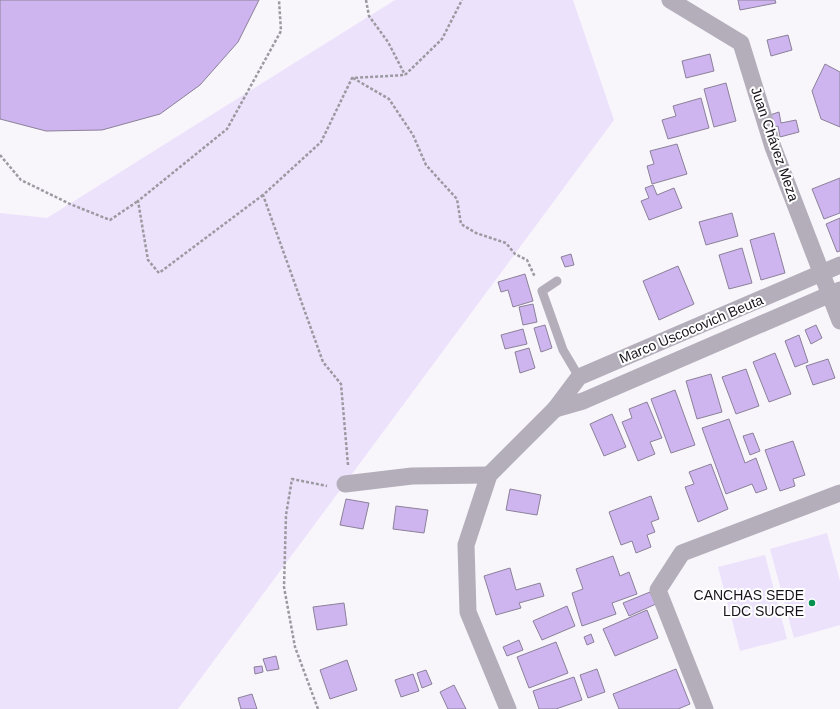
<svg xmlns="http://www.w3.org/2000/svg" width="840" height="709" font-family="Arial,sans-serif">
<style>
.green{fill:#ece2fc}
.building{fill:#ceb5ef;stroke:#8b8199}
.lines{fill:none;stroke-linecap:round;stroke-linejoin:round}
.path{stroke:#9c99a0;stroke-width:2.5;stroke-dasharray:3 2;stroke-linecap:butt}
.service{stroke:#b3aeba;stroke-width:9}
.minor{stroke:#b3aeba;stroke-width:17}
.poi-dot{fill:#049150;stroke:#fff;stroke-width:1.5}
.labels{text-anchor:middle;stroke-width:4;stroke-linejoin:round;paint-order:stroke}
.street-label{font-size:14px;fill:#17131c;stroke:#fff}
.poi-label{font-size:14px;fill:#17131c;stroke:#fff;text-anchor:end}
</style>
<rect width="100%" height="100%" fill="#f8f5fb"/>
<g class="green">
<path d="M395,0H573L614,120L178,709H0V213L47,218Z"/>
<path d="M827,533L840,581V625L794,638L770,549Z"/>
<path d="M765,555L787,639L740,651L718,567Z"/>
</g>
<g class="building">
<path d="M0,0H259L238,42L200,85L160,114L102,130L46,131L0,119Z"/>
<path d="M738,0H775L776,3L740,10Z"/>
<path d="M788,35L792,50L771,56L767,40Z"/>
<path d="M710,54L714,71L686,78L682,61Z"/>
<path d="M825,64L840,72V127L821,119L812,91Z"/>
<path d="M726,83L736,121L714,127L704,89Z"/>
<path d="M701,98L709,128L668,139L662,120L676,116L673,106Z"/>
<path d="M779,112L781,123L796,120L799,132L780,137L778,126L773,128L770,115Z"/>
<path d="M677,144L687,174L652,184L647,166L654,164L650,151Z"/>
<path d="M840,178V213L824,219L812,189Z"/>
<path d="M653,185L657,195L674,188L682,208L649,220L641,201L649,198L645,188Z"/>
<path d="M732,213L738,236L706,245L699,222Z"/>
<path d="M840,218V251L837,252L826,224Z"/>
<path d="M774,233L785,273L761,280L750,240Z"/>
<path d="M742,248L752,283L729,289L719,255Z"/>
<path d="M571,254L574,265L565,267L561,257Z"/>
<path d="M678,266L694,304L659,320L643,281Z"/>
<path d="M525,274L533,301L513,307L508,290L501,292L498,282Z"/>
<path d="M533,304L537,322L523,325L519,307Z"/>
<path d="M545,325L552,348L541,352L534,328Z"/>
<path d="M816,325L822,338L811,344L805,330Z"/>
<path d="M523,329L527,344L505,349L501,335Z"/>
<path d="M799,335L808,362L795,367L785,341Z"/>
<path d="M529,348L535,368L520,373L515,352Z"/>
<path d="M775,353L791,394L769,402L753,362Z"/>
<path d="M828,359L835,378L813,385L806,366Z"/>
<path d="M746,369L759,406L736,414L722,377Z"/>
<path d="M711,374L722,412L697,419L686,381Z"/>
<path d="M675,390L695,445L671,453L651,399Z"/>
<path d="M647,402L662,438L650,442L655,454L638,461L622,422L632,418L629,409Z"/>
<path d="M612,414L626,447L604,456L590,424Z"/>
<path d="M729,419L745,463L756,458L767,489L756,493L752,484L726,494L702,428Z"/>
<path d="M753,433L760,451L750,455L743,436Z"/>
<path d="M793,441L805,475L793,479L795,486L780,491L765,450Z"/>
<path d="M711,464L728,509L698,522L685,487L694,484L689,472Z"/>
<path d="M510,489L541,495L537,515L506,510Z"/>
<path d="M651,496L659,519L651,522L655,532L647,535L651,547L636,553L632,541L621,545L609,512Z"/>
<path d="M346,499L369,503L363,529L340,525Z"/>
<path d="M396,506L428,510L424,533L393,529Z"/>
<path d="M613,556L620,576L629,572L637,594L612,603L616,614L582,626L572,593L583,589L576,569Z"/>
<path d="M510,568L516,590L540,583L544,596L519,603L521,608L496,615L484,576Z"/>
<path d="M650,592L656,604L629,616L623,603Z"/>
<path d="M344,603L347,625L317,630L313,607Z"/>
<path d="M567,606L575,626L542,640L533,621Z"/>
<path d="M647,610L658,638L615,656L603,629Z"/>
<path d="M591,634L594,642L587,645L584,637Z"/>
<path d="M519,640L523,650L507,656L503,647Z"/>
<path d="M556,642L568,673L529,688L517,657Z"/>
<path d="M276,656L279,669L267,671L263,659Z"/>
<path d="M347,660L357,690L330,699L320,670Z"/>
<path d="M262,666L263,672L255,674L254,667Z"/>
<path d="M597,669L605,692L588,698L580,675Z"/>
<path d="M676,669L690,704L678,709H619L613,694Z"/>
<path d="M426,670L432,684L422,688L417,673Z"/>
<path d="M413,674L419,691L401,697L395,680Z"/>
<path d="M574,677L582,700L556,709H539L533,691Z"/>
<path d="M454,685L466,709H448L440,692Z"/>
<path d="M252,694L257,709H241L238,698Z"/>
</g>
<g class="lines">
<g class="path">
<path d="M366,0L369,16L388,42L405,75"/>
<path d="M353,78L389,99L413,135L426,165L457,199L461,224L476,233L506,243L515,254L527,260L535,277"/>
<path d="M0,155L21,180L70,204L110,220L138,201"/>
<path d="M263,195L159,273L148,260L138,201L227,129L281,31L279,0"/>
<path d="M348,465L341,384L323,362L263,195L321,142L352,78L405,75L442,39L462,0"/>
<path d="M318,709L295,647L284,587L286,515L292,479L327,486"/>
</g>
<path class="service" d="M557,281L542,291L563,350L579,377"/>
<g class="minor">
<path d="M670,0L741,43L773,147L840,321"/>
<path d="M840,265L579,377L555,409L583,401L840,290"/>
<path d="M345,484L412,476L489,475"/>
<path d="M508,709L468,612L466,545L489,475L555,409"/>
<path d="M705,709L658,590L682,553L840,493"/>
</g>
</g>
<circle class="poi-dot" cx="812" cy="603" r="4"/>
<g class="labels">
<g class="street-label">
<text transform="translate(775 144) rotate(71)" y="5">Juan Chávez Meza</text>
<text transform="translate(691 329) rotate(-23)" y="5">Marco Uscocovich Beuta</text>
</g>
<g class="poi-label">
<text x="804" y="600">CANCHAS SEDE<tspan x="804" dy="16">LDC SUCRE</tspan></text>
</g>
</g>
</svg>
